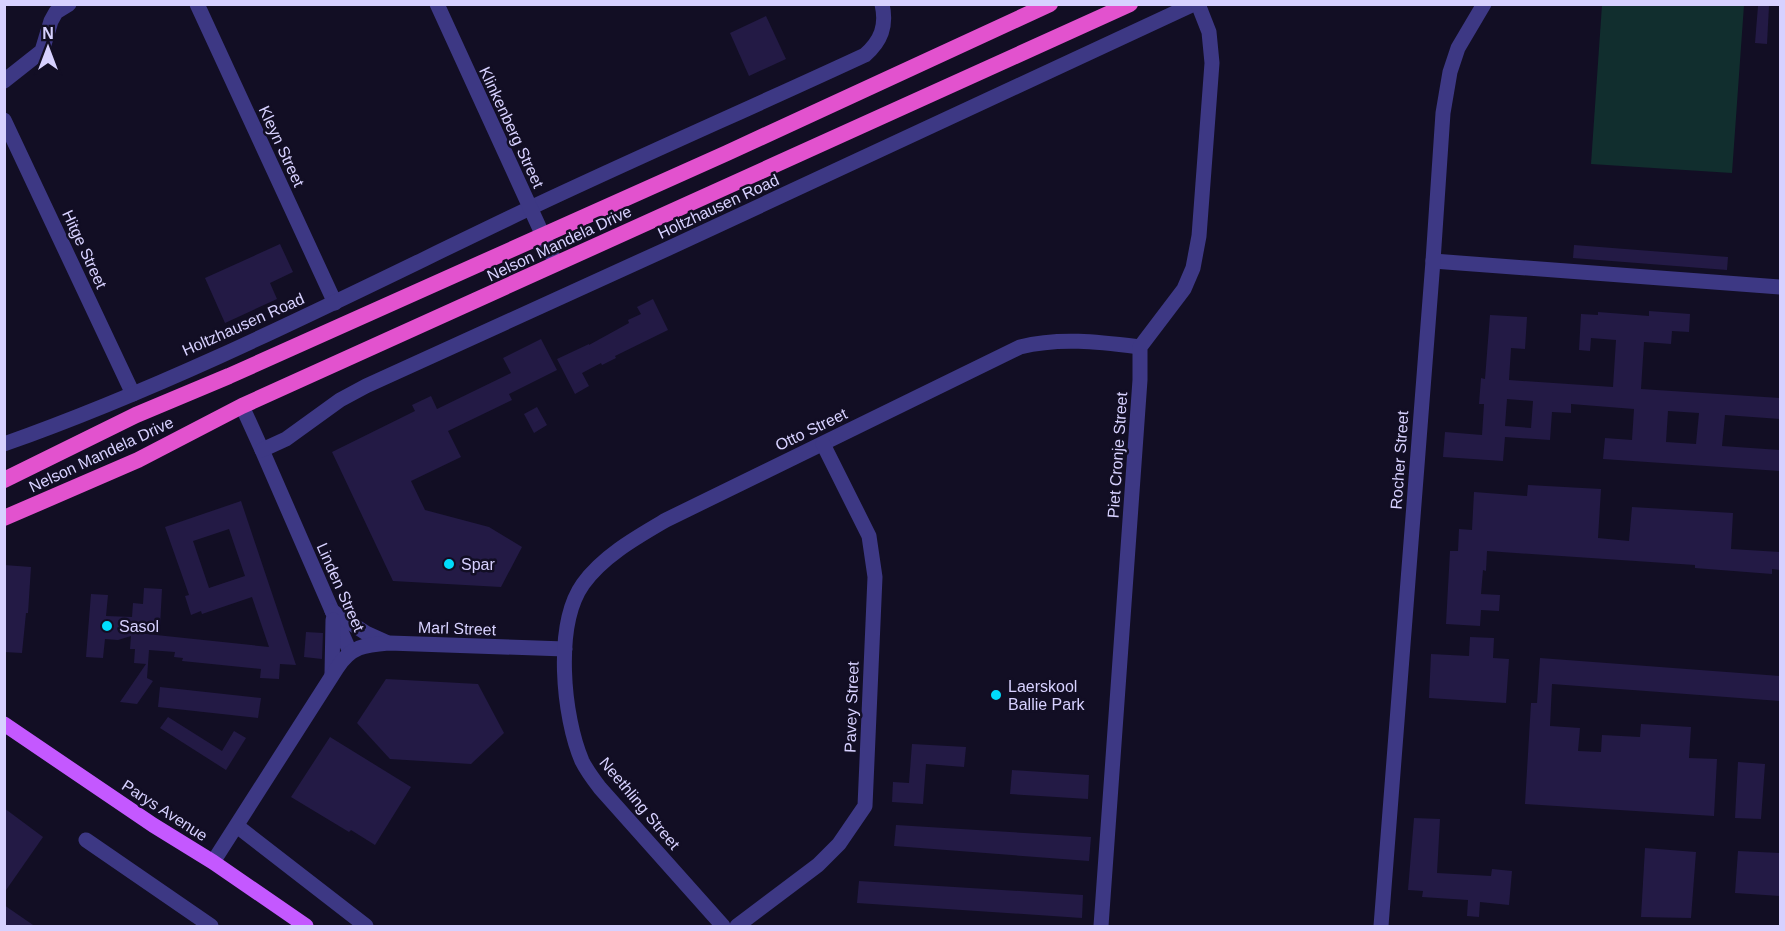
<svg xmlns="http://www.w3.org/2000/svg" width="1785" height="931" font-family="Helvetica,sans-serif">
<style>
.green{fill:#112e2e}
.building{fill:#231a45;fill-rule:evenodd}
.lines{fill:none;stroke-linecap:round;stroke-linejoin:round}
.minor{stroke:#3d3884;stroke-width:15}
.tertiary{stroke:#3d3884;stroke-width:15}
.primary{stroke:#c458ff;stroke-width:15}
.trunk{stroke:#e252ce;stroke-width:16}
.poi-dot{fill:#00dcfc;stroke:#120e24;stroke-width:2}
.labels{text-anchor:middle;stroke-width:5;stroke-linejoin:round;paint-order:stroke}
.street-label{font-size:16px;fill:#d7d1ff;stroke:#120e24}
.poi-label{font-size:16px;fill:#d7d1ff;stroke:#120e24;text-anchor:start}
</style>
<rect width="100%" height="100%" fill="#120e24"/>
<path class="green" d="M1602,5H1744L1732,173L1591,164Z"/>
<g class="building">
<path d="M1758,6H1769L1767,44L1755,43Z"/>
<path d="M766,16L786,59L749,76L730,33Z"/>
<path d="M280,244L293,272L270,283L277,299L225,323L205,278Z"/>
<path d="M1574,245L1728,257L1727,270L1573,258Z"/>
<path d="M653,299L668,330L615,356L616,358L602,365L601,363L582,373L589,386L575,394L557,359L589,344V345L629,323L628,320L641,314L637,307Z"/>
<path d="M1649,311L1690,314L1689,332L1672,331L1671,344L1644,342L1641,389L1780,398V419L1725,415L1722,446L1780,450V471L1603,459L1605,438L1632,440L1634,409L1571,404V413L1552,412L1550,440L1505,437L1503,461L1443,457L1445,432L1482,435L1484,404H1479L1481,378L1485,379L1490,315L1527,317L1525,349L1511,348L1509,380L1613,387L1616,340L1591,338L1590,351L1579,350L1581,314L1598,315V312L1649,316ZM1507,399L1533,401L1531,428L1505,426ZM1668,411L1699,413L1696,444L1666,442Z"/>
<path d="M541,339L557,370L509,394L512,400L448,431L461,457L411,481L425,510L489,527L522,547L501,587L393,581L332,452L415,411L412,405L431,396L437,409L511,373L503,358Z"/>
<path d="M537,407L547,425L534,433L524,414Z"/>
<path d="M1528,485L1601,489L1598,538L1629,541L1632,507L1733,513L1731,549L1780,552V570L1772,569V574L1695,568V565L1487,551L1486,571L1483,570L1481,594L1500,595L1499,611L1481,610L1480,626L1446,624L1450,551H1458L1459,529L1472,530L1474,492L1527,496Z"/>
<path d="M241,501L296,665L280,664L279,679L260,678L261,669L182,661L183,658L174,657L175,652L149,650L147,678L153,681L137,704L120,702L146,664L134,663L135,649H130L131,636L118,640L105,639L103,658L86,657L91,594L108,595L106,616L132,617L133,603L143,604L144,588L162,589L160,626L137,633L269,647L252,597L202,614L201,611L191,615L185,596L189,595L165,527ZM229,529L245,576L209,588L193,541Z"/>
<path d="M4,565L31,567L28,613H26L22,653L4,652Z"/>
<path d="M306,632L323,633L322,659L304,657Z"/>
<path d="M1470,637L1494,638L1493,658L1509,659L1506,703L1429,698L1431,654L1469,656Z"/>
<path d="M1540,658L1780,676V701L1552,684L1550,726L1580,728L1578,751L1601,752L1602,735L1640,737L1641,724L1691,727L1689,758L1717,759L1714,816L1525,804L1531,703H1537Z"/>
<path d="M386,679L478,684L504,733L471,764L390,759L357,723Z"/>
<path d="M160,687L261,698L258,718L158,707Z"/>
<path d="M168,717L222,751L234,731L246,738L226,770L160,728Z"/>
<path d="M330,737L411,787L375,845L351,830L349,832L291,797Z"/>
<path d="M912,744L966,747L964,767L926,764L923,804L892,802L893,782L909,783Z"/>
<path d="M1738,762L1765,764L1761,819L1735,818Z"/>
<path d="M1012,770L1089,775L1088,799L1010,794Z"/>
<path d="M4,808L43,837L4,893Z"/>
<path d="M1414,818L1440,819L1437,873L1491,876L1492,869L1512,871L1509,905L1480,902L1479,917L1467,916L1468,900L1422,897L1423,891L1408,890Z"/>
<path d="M896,825L1091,837L1089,861L894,846Z"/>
<path d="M1645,848L1696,852L1691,918L1641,917Z"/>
<path d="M1738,851L1780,853V896L1735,893Z"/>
<path d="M859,881L1083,895L1082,918L857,903Z"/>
<path d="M4,905L36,927H4Z"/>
</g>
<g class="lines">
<g class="minor">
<path d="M197,4L335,303"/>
<path d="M4,81L42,51L51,21L56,12L69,4"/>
<path d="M4,120L133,394"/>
<path d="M1433,261L1780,287"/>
<path d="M242,406L262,450L350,652"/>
<path d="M4,444C185,380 356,291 528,209C640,156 753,107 865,55C881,41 887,26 882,4"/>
<path d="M262,450L286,439L340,400L366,386L667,249L1194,4"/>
<path d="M332,611L366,633L386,642"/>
<path d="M332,674L333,620"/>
<path d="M237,826L366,926"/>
<path d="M86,840L211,926"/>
<path d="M213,862L337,668C351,646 365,645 389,643L565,649"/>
<path d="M723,926L600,788C593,779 587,771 582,761C563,717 554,625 583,584C603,556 637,537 666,520L1020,347C1060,337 1099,342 1140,347"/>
<path d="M737,926L818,865L839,844L865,806L875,577L869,536L823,444"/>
<path d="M1101,926L1140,380V347L1184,289L1193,268L1199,236L1212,63L1209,32L1198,4"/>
<path d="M1381,926L1433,261L1443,113L1450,72L1458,48L1484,4"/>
</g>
<path class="tertiary" d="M437,4L556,264"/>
<path class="primary" d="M4,724L153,825L213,862L306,926"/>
<g class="trunk">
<path d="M4,480L136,415L229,376L727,153L1050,4"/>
<path d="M4,518L138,460L242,406L1130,4"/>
</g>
</g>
<g class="poi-dot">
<circle cx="449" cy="564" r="6"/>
<circle cx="107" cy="626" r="6"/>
<circle cx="996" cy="695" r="6"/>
</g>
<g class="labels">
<g class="street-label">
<text transform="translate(512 127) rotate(65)" y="6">Klinkenberg Street</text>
<text transform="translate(282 146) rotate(65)" y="6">Kleyn Street</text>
<text transform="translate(718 206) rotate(-25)" y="6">Holtzhausen Road</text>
<text transform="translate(559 243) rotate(-25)" y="6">Nelson Mandela Drive</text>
<text transform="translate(85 249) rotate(65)" y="6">Hitge Street</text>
<text transform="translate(243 324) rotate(-24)" y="6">Holtzhausen Road</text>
<text transform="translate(811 429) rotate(-26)" y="6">Otto Street</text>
<text transform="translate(101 454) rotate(-25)" y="6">Nelson Mandela Drive</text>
<text transform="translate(1117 455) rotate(-86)" y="6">Piet Cronje Street</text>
<text transform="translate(1399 460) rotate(-86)" y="6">Rocher Street</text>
<text transform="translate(341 587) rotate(66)" y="6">Linden Street</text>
<text transform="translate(457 628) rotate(2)" y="6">Marl Street</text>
<text transform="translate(851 707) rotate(-88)" y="6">Pavey Street</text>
<text transform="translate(640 803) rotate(50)" y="6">Neethling Street</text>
<text transform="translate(165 810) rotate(33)" y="6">Parys Avenue</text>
</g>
<g class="poi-label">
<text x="461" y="570">Spar</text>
<text x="119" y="632">Sasol</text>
<text x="1008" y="692">Laerskool<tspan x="1008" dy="18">Ballie Park</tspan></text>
</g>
</g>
<rect width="1785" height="931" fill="none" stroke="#d7d1ff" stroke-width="12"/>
<g transform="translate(48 48)" stroke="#120e24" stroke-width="4.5" paint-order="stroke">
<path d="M0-4.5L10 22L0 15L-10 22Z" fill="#d7d1ff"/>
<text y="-9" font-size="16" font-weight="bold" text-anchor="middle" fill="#d7d1ff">N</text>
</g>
</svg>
